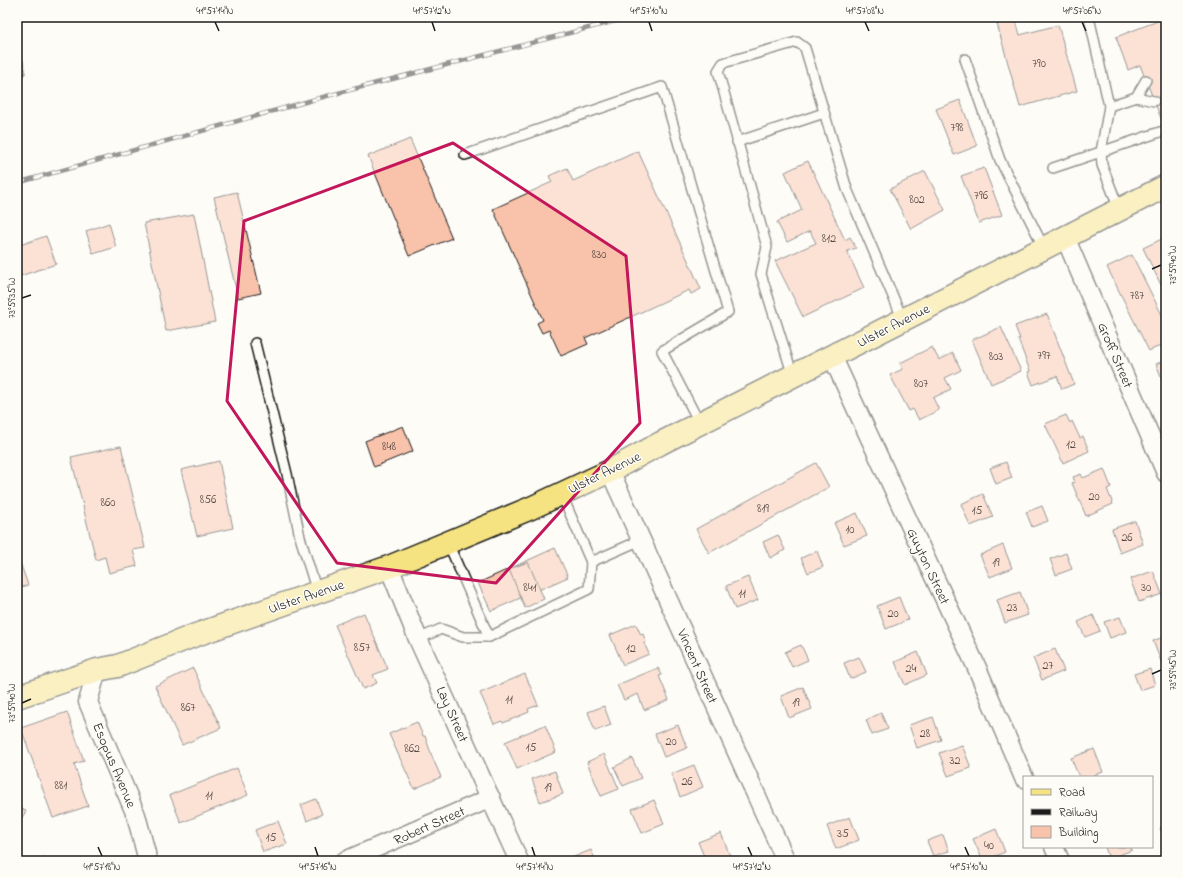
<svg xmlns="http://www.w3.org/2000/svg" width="1183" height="878" font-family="'Indie Flower',sans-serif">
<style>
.building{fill:#f9c3ab;stroke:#1c1c1c}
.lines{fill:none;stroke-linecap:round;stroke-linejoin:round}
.lane-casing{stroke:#1c1c1c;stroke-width:12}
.street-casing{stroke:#1c1c1c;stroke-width:21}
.primary-casing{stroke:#1c1c1c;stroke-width:25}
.lane{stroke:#fdfcf7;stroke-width:9}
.street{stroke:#fdfcf7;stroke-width:18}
.primary{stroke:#f5e382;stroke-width:22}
.rail-casing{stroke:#1c1c1c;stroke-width:4.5}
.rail{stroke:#fdfcf7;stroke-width:3;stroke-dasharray:9;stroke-linecap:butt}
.marked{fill:none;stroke:#c2185b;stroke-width:3;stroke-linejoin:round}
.ticks{fill:none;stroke:#1c1c1c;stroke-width:1.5}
.labels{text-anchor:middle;stroke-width:3;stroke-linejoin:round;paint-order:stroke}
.number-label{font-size:12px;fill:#534640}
.street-label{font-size:14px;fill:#1c1c1c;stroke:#fdfcf7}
.neatline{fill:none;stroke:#1c1c1c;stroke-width:1.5}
.ticks-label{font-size:10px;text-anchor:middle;fill:#1c1c1c}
</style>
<rect width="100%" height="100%" fill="#fdfcf7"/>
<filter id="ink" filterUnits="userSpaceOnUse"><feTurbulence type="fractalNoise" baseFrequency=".025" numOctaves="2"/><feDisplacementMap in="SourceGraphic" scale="8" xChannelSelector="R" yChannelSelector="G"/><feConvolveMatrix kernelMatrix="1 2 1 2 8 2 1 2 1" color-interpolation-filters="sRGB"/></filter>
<g filter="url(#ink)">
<g class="building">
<path d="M1006,17H1015L1020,35L1058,25L1077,91L1020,107L996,20Z"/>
<path d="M1163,19L1166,27V56L1164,57L1166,63V119L1162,121L1140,65L1128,70L1116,37Z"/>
<path d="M960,100L977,146L954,155L936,109Z"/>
<path d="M410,139L452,238L409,256L368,156Z"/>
<path d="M638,151L701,289L691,294L689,290L585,338L588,344L561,356L549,330L542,333L537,323L543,320L493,209L552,182L549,176L567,168L573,181Z"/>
<path d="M808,161L845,240L850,237L856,248L847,251L864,288L803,317L775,261L816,243L810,231L787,242L777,222L802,210L785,172Z"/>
<path d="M984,168L1002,215L979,223L961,176Z"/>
<path d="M925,171L945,210L911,229L890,189Z"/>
<path d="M237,192L261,293L238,298L214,197Z"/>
<path d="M194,214L215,322L166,331L144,223Z"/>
<path d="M109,223L116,247L93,254L86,231Z"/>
<path d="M46,236L56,264L17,277V246Z"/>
<path d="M1166,237V290L1164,291L1143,248Z"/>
<path d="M1132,255L1166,323V343L1149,351L1107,267Z"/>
<path d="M1047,314L1074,384L1062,389L1057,376L1033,385L1028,372L1030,371L1018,339H1020L1015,326Z"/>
<path d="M1001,327L1021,371L991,384L972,340Z"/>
<path d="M932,347L939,360L953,353L961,370L945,378L951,389L933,398L939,410L919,420L913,409L909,411L890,375L903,369L900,363Z"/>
<path d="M1166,360V388L1156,364Z"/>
<path d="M1066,415L1070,423L1072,421L1080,438L1083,436L1089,451L1063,463L1045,424Z"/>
<path d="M403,426L413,451L374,467L365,441Z"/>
<path d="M121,446L145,548L133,550L137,566L109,573L105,557L96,560L71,457Z"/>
<path d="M219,461L233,528L197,536L181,470Z"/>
<path d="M1006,462L1012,478L996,484L990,468Z"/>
<path d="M816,463L829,487L709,553L696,529Z"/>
<path d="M1104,469L1111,487L1107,489L1113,504L1086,516L1072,483L1075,482L1073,477L1081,474L1083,478Z"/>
<path d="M983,494L993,517L970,526L961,504Z"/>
<path d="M1042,506L1048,521L1032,527L1026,512Z"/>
<path d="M857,513L867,536L844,545L834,523Z"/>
<path d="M1135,521L1143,544L1120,553L1112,529Z"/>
<path d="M778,535L785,550L770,558L763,542Z"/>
<path d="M1003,545L1012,568L990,577L980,555Z"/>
<path d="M555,548L568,577L491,611L478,583Z"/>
<path d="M817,551L823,567L808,573L801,558Z"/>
<path d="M1066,553L1072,569L1056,575L1050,559Z"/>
<path d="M17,554L28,585L17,589Z"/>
<path d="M528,562L544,599L525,608L509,569Z"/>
<path d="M1153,571L1162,594L1139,602L1130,579Z"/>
<path d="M748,577L758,600L735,609L726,586Z"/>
<path d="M1020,592L1028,615L1005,623L997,600Z"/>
<path d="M899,597L908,620L886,629L877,606Z"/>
<path d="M364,613L388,669L373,675L377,683L363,689L335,625Z"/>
<path d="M1093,615L1100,631L1085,637L1078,622Z"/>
<path d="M1120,617L1126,632L1110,638L1104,622Z"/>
<path d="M636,624L641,635L643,634L646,642L644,643L649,654L623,665L610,635Z"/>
<path d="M1166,636V662L1162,664L1153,641Z"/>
<path d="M801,645L808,660L792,667L785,652Z"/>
<path d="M1055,649L1064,671L1042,680L1033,658Z"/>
<path d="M918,652L927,675L905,685L895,662Z"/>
<path d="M859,657L866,672L850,679L844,663Z"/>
<path d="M193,668L221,728L182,745L155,686Z"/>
<path d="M658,668L662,675L659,676L669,700L644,710L638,694L624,700L617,685Z"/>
<path d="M1150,669L1155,685L1140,690L1134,674Z"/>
<path d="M525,674L538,705L528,709L529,712L503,723L502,721L494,724L480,693Z"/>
<path d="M803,687L812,709L789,718L781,696Z"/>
<path d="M604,706L611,725L595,731L588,712Z"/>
<path d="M67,712L84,761L74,764L88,806L53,818L21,728Z"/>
<path d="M881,713L888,729L872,735L866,720Z"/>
<path d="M933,717L941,740L917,748L909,725Z"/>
<path d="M417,722L423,736H425L433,759L441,777L414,789L389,734Z"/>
<path d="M545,725L556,752L517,769L505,742Z"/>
<path d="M678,725L687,748L664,757L655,734Z"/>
<path d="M962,745L971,768L948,776L939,753Z"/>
<path d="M1094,749L1103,772L1089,777H1079L1071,758Z"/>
<path d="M604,754L619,789L601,796L587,762Z"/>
<path d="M632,758L641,778L623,786L614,767Z"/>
<path d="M694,765L703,787L680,797L671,774Z"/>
<path d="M237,768L248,795L181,823L170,795Z"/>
<path d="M555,771L563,794L540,802L532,779Z"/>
<path d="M316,799L322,814L307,821L301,805Z"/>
<path d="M654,800L664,824L642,833L632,809Z"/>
<path d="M17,806L26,811L17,826Z"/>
<path d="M850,817L859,840L836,849L827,826Z"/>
<path d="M278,821L287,844L263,852L255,830Z"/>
<path d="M1166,825V841L1160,828Z"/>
<path d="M996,829L1005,852L983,861L973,839Z"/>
<path d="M721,833L730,856L717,861H706L698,842Z"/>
<path d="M943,835L949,851L933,856L927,841Z"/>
<path d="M1105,847H1131L1132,850L1109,859Z"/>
<path d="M591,850L596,861H569V859Z"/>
<path d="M45,857L46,861H35Z"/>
</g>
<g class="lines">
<defs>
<g id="lane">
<path d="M1089,17L1109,106L1101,152L1102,165L1119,209"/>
<path d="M965,59L1000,160L1044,248"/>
<path d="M17,60L20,71L17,72"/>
<path d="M1136,97L1154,101"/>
<path d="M1109,106L1136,97L1146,80"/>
<path d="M737,142L824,113"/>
<path d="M465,155L662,87L728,312L662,351L700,424"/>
<path d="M1053,168L1166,130"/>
<path d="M255,343L287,474L300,537L317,592"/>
<path d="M793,376L761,274L767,247L718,71L723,63L797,42L805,48L847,189L903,320"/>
<path d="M561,493L591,562"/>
<path d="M448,543L489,637"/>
<path d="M418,639L441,629L463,637H489L589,589L591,562L641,540"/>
</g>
<g id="street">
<path d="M1065,237L1166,473"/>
<path d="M832,356L930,568L977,668L1024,778"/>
<path d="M610,471L786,861"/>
<path d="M389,567L418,639L519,861"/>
<path d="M97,670L88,702L136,815L146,853L147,861"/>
<path d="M1054,847L1060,861"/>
<path d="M345,861L491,798"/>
</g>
<path id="primary" d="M17,697L97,670L118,666L193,636L389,567L531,508L610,471L661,443L1166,186"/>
</defs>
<use href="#lane" class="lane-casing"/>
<use href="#street" class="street-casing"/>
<use href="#primary" class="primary-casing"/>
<use href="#lane" class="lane"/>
<use href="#street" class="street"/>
<use href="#primary" class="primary"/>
<defs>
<path id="rail" d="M17,183L323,97L631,17"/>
</defs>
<use href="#rail" class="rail-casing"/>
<use href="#rail" class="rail"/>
</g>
</g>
<path d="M0 0H1183V878H0ZM453,143L626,256L640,423L496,583L337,563L227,401L244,221Z" fill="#fdfcf7" fill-opacity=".55" fill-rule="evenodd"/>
<path class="marked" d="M453,143L626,256L640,423L496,583L337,563L227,401L244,221Z"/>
<path class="ticks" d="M215,22L219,31M432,22L435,31M649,22L652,31M865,22L869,31M1082,22L1086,31M1152,269L1161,265M22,298L31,295M1152,674L1161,670M22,703L31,699M98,847L102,856M315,847L318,856M532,847L535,856M748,847L752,856M965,847L969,856"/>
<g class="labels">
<g class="number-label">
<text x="1039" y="67">790</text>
<text x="957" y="131">798</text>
<text x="981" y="199">796</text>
<text x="917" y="203">802</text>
<text x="829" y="242">812</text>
<text x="599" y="258">830</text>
<text x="1137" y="299">787</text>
<text x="1044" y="359">797</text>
<text x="996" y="360">803</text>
<text x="921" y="387">807</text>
<text x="1071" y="448">12</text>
<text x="389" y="450">848</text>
<text x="1094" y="500">20</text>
<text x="208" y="503">856</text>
<text x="108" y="506">860</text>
<text x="763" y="512">819</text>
<text x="977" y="514">15</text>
<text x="850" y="533">10</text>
<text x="1127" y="541">26</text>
<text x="996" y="566">19</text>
<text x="530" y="591">841</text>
<text x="1146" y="591">30</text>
<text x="742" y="597">11</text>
<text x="1012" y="611">23</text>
<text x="893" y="617">20</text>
<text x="362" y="651">857</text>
<text x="631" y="652">12</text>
<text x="1048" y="669">27</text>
<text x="911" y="672">24</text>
<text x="509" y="703">11</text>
<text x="796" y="706">19</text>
<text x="188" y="711">867</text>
<text x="925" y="737">28</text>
<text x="671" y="745">20</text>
<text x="531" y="751">15</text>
<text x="412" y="752">862</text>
<text x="955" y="764">32</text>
<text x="687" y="785">26</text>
<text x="61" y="789">881</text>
<text x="548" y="791">19</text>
<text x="209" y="799">11</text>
<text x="843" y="837">35</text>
<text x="271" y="841">15</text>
<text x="989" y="849">40</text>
</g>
<g class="street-label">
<text transform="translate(893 325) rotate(-27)" y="5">Ulster Avenue</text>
<text transform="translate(1116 355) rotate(67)" y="5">Groff Street</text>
<text transform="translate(604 472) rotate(-26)" y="5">Ulster Avenue</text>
<text transform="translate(929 566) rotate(65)" y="5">Guyton Street</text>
<text transform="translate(306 596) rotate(-19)" y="5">Ulster Avenue</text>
<text transform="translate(698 666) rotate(66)" y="5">Vincent Street</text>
<text transform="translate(453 714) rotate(66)" y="5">Lay Street</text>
<text transform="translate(115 765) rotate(67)" y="5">Esopus Avenue</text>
<text transform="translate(429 825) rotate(-24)" y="5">Robert Street</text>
</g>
</g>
<rect width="1183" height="878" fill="none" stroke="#fdfcf7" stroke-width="44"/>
<rect x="1023" y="776" width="130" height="72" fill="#fdfcf7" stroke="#a3a29f"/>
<rect x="1031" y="789" width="20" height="6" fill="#f5e382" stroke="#a3a29f"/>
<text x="1059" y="796" font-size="12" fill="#1c1c1c">Road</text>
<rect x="1031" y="809" width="20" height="6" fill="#1c1c1c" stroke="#a3a29f"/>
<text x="1059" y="816" font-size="12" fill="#1c1c1c">Railway</text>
<rect x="1031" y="826" width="20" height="12" fill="#f9c3ab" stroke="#a3a29f"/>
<text x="1059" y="836" font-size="12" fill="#1c1c1c">Building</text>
<rect x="22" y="22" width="1139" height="834" class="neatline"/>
<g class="ticks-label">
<text x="215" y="14">41°57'14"N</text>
<text x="432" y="14">41°57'12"N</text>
<text x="649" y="14">41°57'10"N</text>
<text x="865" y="14">41°57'08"N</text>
<text x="1082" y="14">41°57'06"N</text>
<text transform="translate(1172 265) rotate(-90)" y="4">73°59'40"W</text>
<text transform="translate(11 298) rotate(-90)" y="4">73°59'35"W</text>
<text transform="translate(1172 670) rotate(-90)" y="4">73°59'45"W</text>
<text transform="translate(11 703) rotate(-90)" y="4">73°59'40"W</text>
<text x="102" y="870">41°57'18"N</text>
<text x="318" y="870">41°57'16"N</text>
<text x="535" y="870">41°57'14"N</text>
<text x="752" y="870">41°57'12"N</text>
<text x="969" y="870">41°57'10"N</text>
</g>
</svg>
